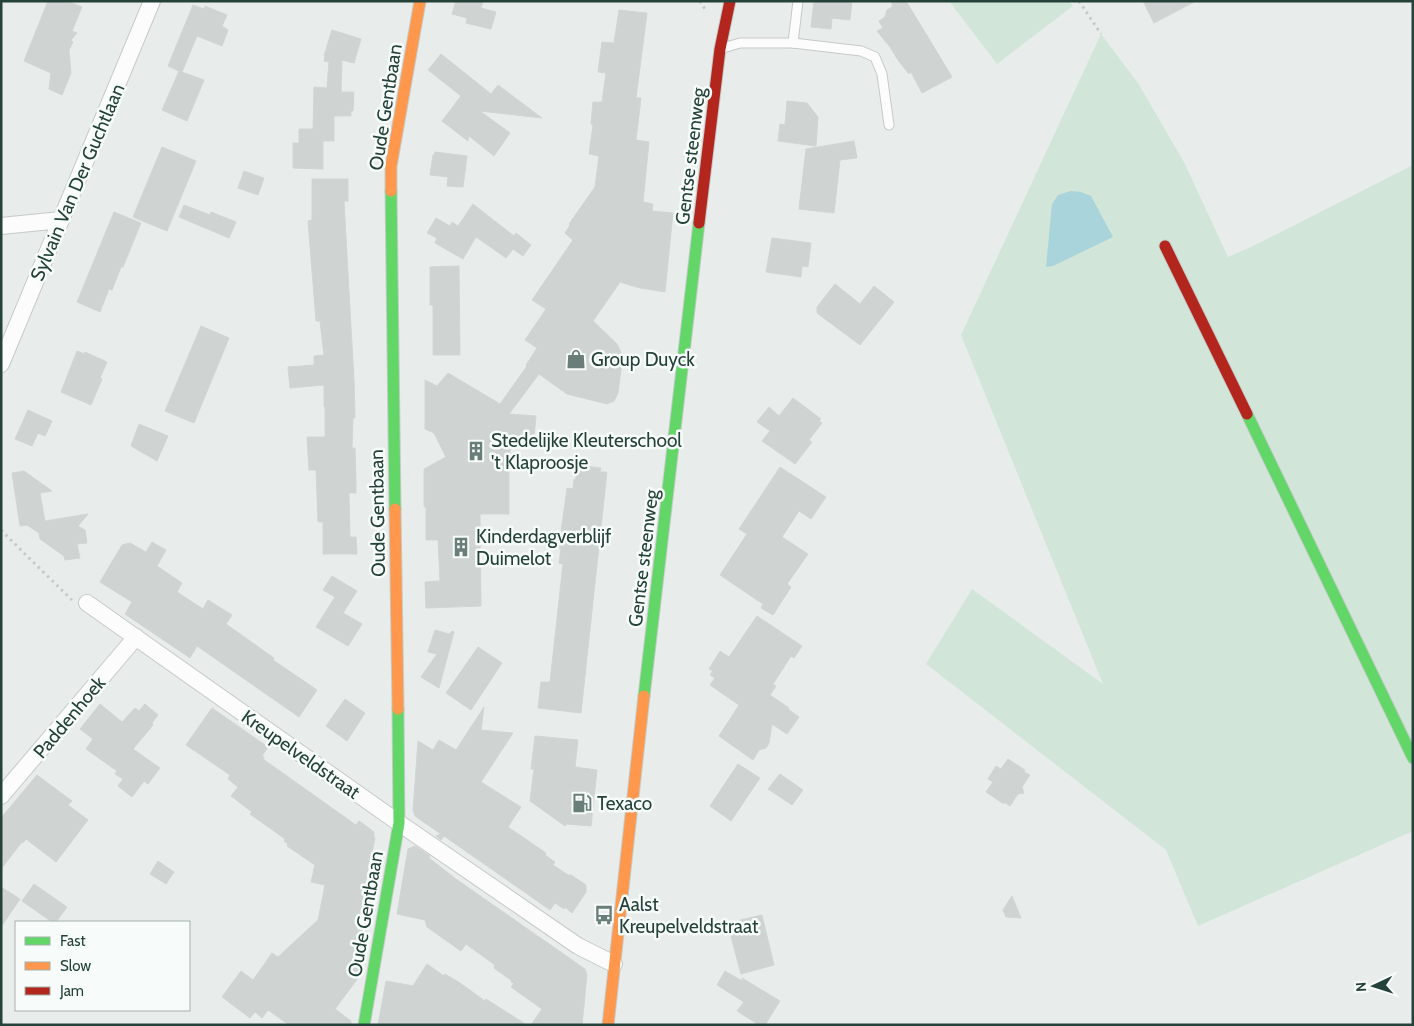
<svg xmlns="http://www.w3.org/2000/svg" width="1414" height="1026" font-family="Cabin,sans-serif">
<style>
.green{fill:#d1e6d8}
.water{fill:#a9d4db}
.building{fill:#cfd4d2;stroke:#d1d6d4}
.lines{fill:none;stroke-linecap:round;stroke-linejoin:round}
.lane-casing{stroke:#c5cac8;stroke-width:11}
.street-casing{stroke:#c5cac8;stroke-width:18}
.fast-casing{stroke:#c3cbc8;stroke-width:13}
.slow-casing{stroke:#c3cbc8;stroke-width:13}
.jam-casing{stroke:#c3cbc8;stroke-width:13}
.path{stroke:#c3ccca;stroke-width:3;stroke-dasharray:2.5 4;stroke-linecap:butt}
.lane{stroke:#fcfcfc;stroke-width:9}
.street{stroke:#fcfcfc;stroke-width:16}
.fast{stroke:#63d668;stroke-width:11}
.slow{stroke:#ff974d;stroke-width:11}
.jam{stroke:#b3261e;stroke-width:11}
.labels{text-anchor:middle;stroke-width:5;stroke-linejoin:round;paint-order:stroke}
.street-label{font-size:19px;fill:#24423a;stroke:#f7fbf9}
.poi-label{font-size:19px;fill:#24423a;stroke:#f7fbf9;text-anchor:start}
</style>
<rect width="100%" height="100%" fill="#e8edeb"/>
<g class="green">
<path d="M949,1H1069L1073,6L997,64Z"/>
<path d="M1101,34L1138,83L1185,164L1228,257L1251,247L1413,165V831L1198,926L1166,850L926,664L972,589L1103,684L961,335Z"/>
</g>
<path class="water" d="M1071,191L1081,192L1091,196L1113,237L1053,266L1046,267L1052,204L1058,195Z"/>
<g class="building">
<path d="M48,1H67L82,7L72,31L77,33L71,40L73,42L69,50L71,73L62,95L49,89L51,73L24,61Z"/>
<path d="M456,1H483L481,8L496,12L491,29L466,23L467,18L452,14Z"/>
<path d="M814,1H852L850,20L832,18L831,29L811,27Z"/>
<path d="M892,1H906L952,77L922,93L911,72L909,74L898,60L890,47L877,31L883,28L879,21L885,17L887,10L892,7Z"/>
<path d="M1143,1H1196L1154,23Z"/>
<path d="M193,5L204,9L205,6L227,15L222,26L228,30L222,46L197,36L182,72L204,80L187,121L162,110L179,71L181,72L168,66Z"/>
<path d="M619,10L647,13L636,98H641L636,140L649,142L643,202L653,204L652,211L673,213L665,292L640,288L620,282L593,321L617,344L621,352L622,362L618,393L614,401L607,404L567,394L539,374L509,414L536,416L533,447L510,445V466H509V514H480L481,606L426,608L425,582L440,581L438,540H426V507H424V469L446,457L434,433L425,429V380L437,386L448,373L500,404L527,366L526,365L537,348L525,340L546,309L532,300L573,240L565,233L570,225L569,224L595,187L599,156L589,154L593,125L591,124L593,102H602L606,73L598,72L602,42L614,43Z"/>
<path d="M332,30L361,39L354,63L342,60L341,92H354L353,111H351V116H334V141H323V169L293,168V143H299V129H313L314,87L327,88L329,62L324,61L325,56H324Z"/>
<path d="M441,54L491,94L498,85L542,118L480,111L510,133L494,156L469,136L468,141L442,121L461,96L428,70Z"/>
<path d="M787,101L807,103L818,117L816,146L778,141L780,124L785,125Z"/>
<path d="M854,141L857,158L840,160L834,213L799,209L806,149Z"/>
<path d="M162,147L196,161L167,231L133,217Z"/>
<path d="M435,152L467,156L463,187L447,186L448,177L430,175L433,155H434Z"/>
<path d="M244,171L264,178L258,195L238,188Z"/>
<path d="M312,179H348V201H344L354,380L355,418H353L352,448H355L356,482V493H349L350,537H356L357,554H323V522H318L316,470H309L307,437H325V407H324V385L290,388L288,367L314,365V356L324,355L320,321H316L308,221L312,220Z"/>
<path d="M473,204L514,236L516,233L531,245L523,256L513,249L506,258L476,237L463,259L435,243L437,238L427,233L436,218L450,226L452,222L458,226Z"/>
<path d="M184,205L210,215L211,212L236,222L229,238L179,217Z"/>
<path d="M114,212L141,223L123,267H121L112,290L109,289L100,312L77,302Z"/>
<path d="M772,238L811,243L808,267L802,266L801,277L766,272Z"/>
<path d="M459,266L460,355H433V305H430V267Z"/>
<path d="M835,284L860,304L874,286L894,302L860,345L817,313V307Z"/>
<path d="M201,326L229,338L194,423L165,411Z"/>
<path d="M77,351L84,354L85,352L107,362L100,378L102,379L91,405L61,392Z"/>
<path d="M793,398L821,419L819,421L822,423L809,440L812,442L795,464L762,441L770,431L757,422L769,407L779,416Z"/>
<path d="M28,410L52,421L45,436L38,433L32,446L15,439Z"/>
<path d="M139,424L168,436L157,461L131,446Z"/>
<path d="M577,465L601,468L600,472H607L581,713L538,708L541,682H550L563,564L559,563L561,548H557L559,532H561L567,488L573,489L574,479H576Z"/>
<path d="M780,467L826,497L811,519L799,511L782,537L808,554L787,584L791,587L773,615L761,608L763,604L720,575L747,534L739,529Z"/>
<path d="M24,471L52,491L40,493L45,521L88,514L78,526L85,530L87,543L77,544L80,558L65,560L64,556L40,539L39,533L27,525L20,526L12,473Z"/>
<path d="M152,542L166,550L157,566L182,583L177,592L203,609L208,600L232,615L226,624L274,658L273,660L317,690L299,717L197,646L190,658L125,614L132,602L100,582L122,545L130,543L146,552Z"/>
<path d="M332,576L357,591L343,613L362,624L348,646L316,627L335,597L323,590Z"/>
<path d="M757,616L802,646L794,658L791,656L773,684L776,686L770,695L789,708L788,709L799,717L787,734L772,724L769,743L766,748L759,750L753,760L719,736L739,705L710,685L715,678L710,675L713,671L709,669L720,651L729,657Z"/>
<path d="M435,630L449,634L452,631L454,632L439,688L421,677L437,654L428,652Z"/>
<path d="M478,647L502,663L471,710L446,693Z"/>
<path d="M345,699L365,713L347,741L326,726Z"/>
<path d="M100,704L122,722L135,708L139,711L145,704L158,715L152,723L153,725L133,749L160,768L148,784L144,781L132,797L118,786L123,779L115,774L117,771L86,749L93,739L80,729Z"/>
<path d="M484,707L481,730L513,733L481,782L521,807L508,827L546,853L545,855L555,862L553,865L568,875H571L586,885V892L572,913L565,907L564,909L555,903L550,910L444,836L441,840L436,836L441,834L415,816L413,810L418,741L433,750L439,740L456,750Z"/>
<path d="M212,708L268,747L262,756L264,757L263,759L356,825L359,821L362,823L374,832V837L375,838L371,857H370L357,930H362L356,960L361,963L358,978L335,1009L351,1021V1025H289L268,1010L262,1018L255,1012L250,1018L222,997L241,971L253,980L272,953L278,957L318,920L325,885L311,882L315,865L287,846L288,844L284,841L285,839L250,814L252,812L231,796L238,787L228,779L230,775L186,745Z"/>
<path d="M535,736L578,740L575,767L597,770L591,826L567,824L565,826L530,801L534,769H531Z"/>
<path d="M1008,759L1025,770L1024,772L1030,775L1022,787L1024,793L1018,794L1010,806L1004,802V804L986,792L993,782L988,779L996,766L1001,769Z"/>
<path d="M738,764L760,778L731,821L710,806Z"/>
<path d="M780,774L803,790L792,805L768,789Z"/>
<path d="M37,775L72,801L68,805L88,820L56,862L26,839L23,843L22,842L1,869V818Z"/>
<path d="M415,846L430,856L429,858L456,879L585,969L587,975L582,1025H531L542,1009L511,987L514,983L511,982L512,981L494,968L495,965L466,944L461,951L427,927L425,920L397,914L408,849Z"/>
<path d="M158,861L174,872L166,884L150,874Z"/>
<path d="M34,884L67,907L56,922H52L22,901Z"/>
<path d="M1,887L20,899L1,927Z"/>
<path d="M1012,896L1021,918L1006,917L1003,910Z"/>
<path d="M762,915L774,965L741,974L729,929L741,926L740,920Z"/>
<path d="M427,964L444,976L445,974L460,983L485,1001L486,999L527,1025H378L386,981L413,986Z"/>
<path d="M725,971L742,981V978L780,1001L765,1025H759L737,1011L744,1002L717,985Z"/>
</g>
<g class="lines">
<defs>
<g id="lane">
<path d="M793,43L798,1"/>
<path d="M723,48L740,43H793L861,51L875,57L882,74L889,125"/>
</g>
<g id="street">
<path d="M1,226L61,220"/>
<path d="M1,364L152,1"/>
<path d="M87,603L399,823L578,946L614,964"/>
<path d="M1,796L136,637"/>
</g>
<g id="fast">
<path d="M391,191L395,509"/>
<path d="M1247,414L1413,758"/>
<path d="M644,696L699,223"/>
<path d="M364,1025L399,823L398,709"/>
</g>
<g id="slow">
<path d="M391,191V166L420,1"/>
<path d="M395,509L398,709"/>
<path d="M608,1025L644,696"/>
</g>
<g id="jam">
<path d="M699,223L720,49L730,1"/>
<path d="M1165,246L1247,414"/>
</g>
</defs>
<use href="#lane" class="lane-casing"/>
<use href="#street" class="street-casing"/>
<use href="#fast" class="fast-casing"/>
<use href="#slow" class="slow-casing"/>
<use href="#jam" class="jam-casing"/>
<g class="path">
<path d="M700,1L706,11"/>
<path d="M1079,1L1101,34"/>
<path d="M1,530L31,560L72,600"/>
</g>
<use href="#lane" class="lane"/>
<use href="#street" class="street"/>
<use href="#fast" class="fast"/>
<use href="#slow" class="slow"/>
<use href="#jam" class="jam"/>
</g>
<defs>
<symbol id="shop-bare" viewBox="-9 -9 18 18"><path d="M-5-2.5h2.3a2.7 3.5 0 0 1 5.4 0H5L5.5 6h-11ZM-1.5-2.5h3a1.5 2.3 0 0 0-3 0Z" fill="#697e78" stroke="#f7fbf9" stroke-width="2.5" paint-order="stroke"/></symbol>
<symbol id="building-bare" viewBox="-9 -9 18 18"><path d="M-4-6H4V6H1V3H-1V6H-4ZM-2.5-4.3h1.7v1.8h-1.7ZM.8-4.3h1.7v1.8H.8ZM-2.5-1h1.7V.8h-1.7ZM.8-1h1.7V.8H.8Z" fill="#697e78" stroke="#f7fbf9" stroke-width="2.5" paint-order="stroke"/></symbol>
<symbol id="fuel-bare" viewBox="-9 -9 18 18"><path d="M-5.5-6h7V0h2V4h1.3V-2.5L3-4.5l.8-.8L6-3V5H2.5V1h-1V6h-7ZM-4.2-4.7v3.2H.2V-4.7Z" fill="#697e78" stroke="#f7fbf9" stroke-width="2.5" paint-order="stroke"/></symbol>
<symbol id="bus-bare" viewBox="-9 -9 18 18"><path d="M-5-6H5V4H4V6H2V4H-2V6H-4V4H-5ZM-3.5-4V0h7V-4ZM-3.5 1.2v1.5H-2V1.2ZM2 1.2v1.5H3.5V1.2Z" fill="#697e78" stroke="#f7fbf9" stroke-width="2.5" paint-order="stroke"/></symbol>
</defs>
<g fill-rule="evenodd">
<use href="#shop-bare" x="562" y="345" width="28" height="28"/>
<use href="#building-bare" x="462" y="437" width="28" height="28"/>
<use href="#building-bare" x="447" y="533" width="28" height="28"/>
<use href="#fuel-bare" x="568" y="789" width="28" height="28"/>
<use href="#bus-bare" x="590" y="901" width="28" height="28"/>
</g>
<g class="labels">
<g class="street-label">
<text transform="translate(385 107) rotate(-81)" y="7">Oude Gentbaan</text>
<text transform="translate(690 156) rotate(-83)" y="7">Gentse steenweg</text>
<text transform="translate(77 182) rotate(-67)" y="7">Sylvain Van Der Guchtlaan</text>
<text transform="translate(377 513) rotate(-91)" y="7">Oude Gentbaan</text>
<text transform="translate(643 558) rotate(-83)" y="7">Gentse steenweg</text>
<text transform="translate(69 717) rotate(-50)" y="7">Paddenhoek</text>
<text transform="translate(301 754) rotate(35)" y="7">Kreupelveldstraat</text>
<text transform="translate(365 914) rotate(-80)" y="7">Oude Gentbaan</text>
</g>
<g class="poi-label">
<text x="591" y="366">Group Duyck</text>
<text x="491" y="447">Stedelijke Kleuterschool<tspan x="491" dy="22">'t Klaproosje</tspan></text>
<text x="476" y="543">Kinderdagverblijf<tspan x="476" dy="22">Duimelot</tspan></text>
<text x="597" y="810">Texaco</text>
<text x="619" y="911">Aalst<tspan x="619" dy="22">Kreupelveldstraat</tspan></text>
</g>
</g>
<rect width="1414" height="1026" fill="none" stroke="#24423a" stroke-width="5"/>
<rect x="15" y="921" width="175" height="90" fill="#f7fbf9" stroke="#a3b1ad"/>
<rect x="25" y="937" width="25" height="8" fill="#63d668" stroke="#a3b1ad"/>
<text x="60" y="946" font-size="15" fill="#24423a">Fast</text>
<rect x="25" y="962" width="25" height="8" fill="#ff974d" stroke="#a3b1ad"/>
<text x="60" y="971" font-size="15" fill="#24423a">Slow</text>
<rect x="25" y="987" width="25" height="8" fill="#b3261e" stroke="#a3b1ad"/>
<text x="60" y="996" font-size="15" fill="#24423a">Jam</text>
<g transform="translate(1374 986) rotate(266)" stroke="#f7fbf9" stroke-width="4" paint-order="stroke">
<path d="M0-4L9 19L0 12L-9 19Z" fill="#24423a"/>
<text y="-8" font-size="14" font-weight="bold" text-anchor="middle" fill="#24423a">N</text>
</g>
</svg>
